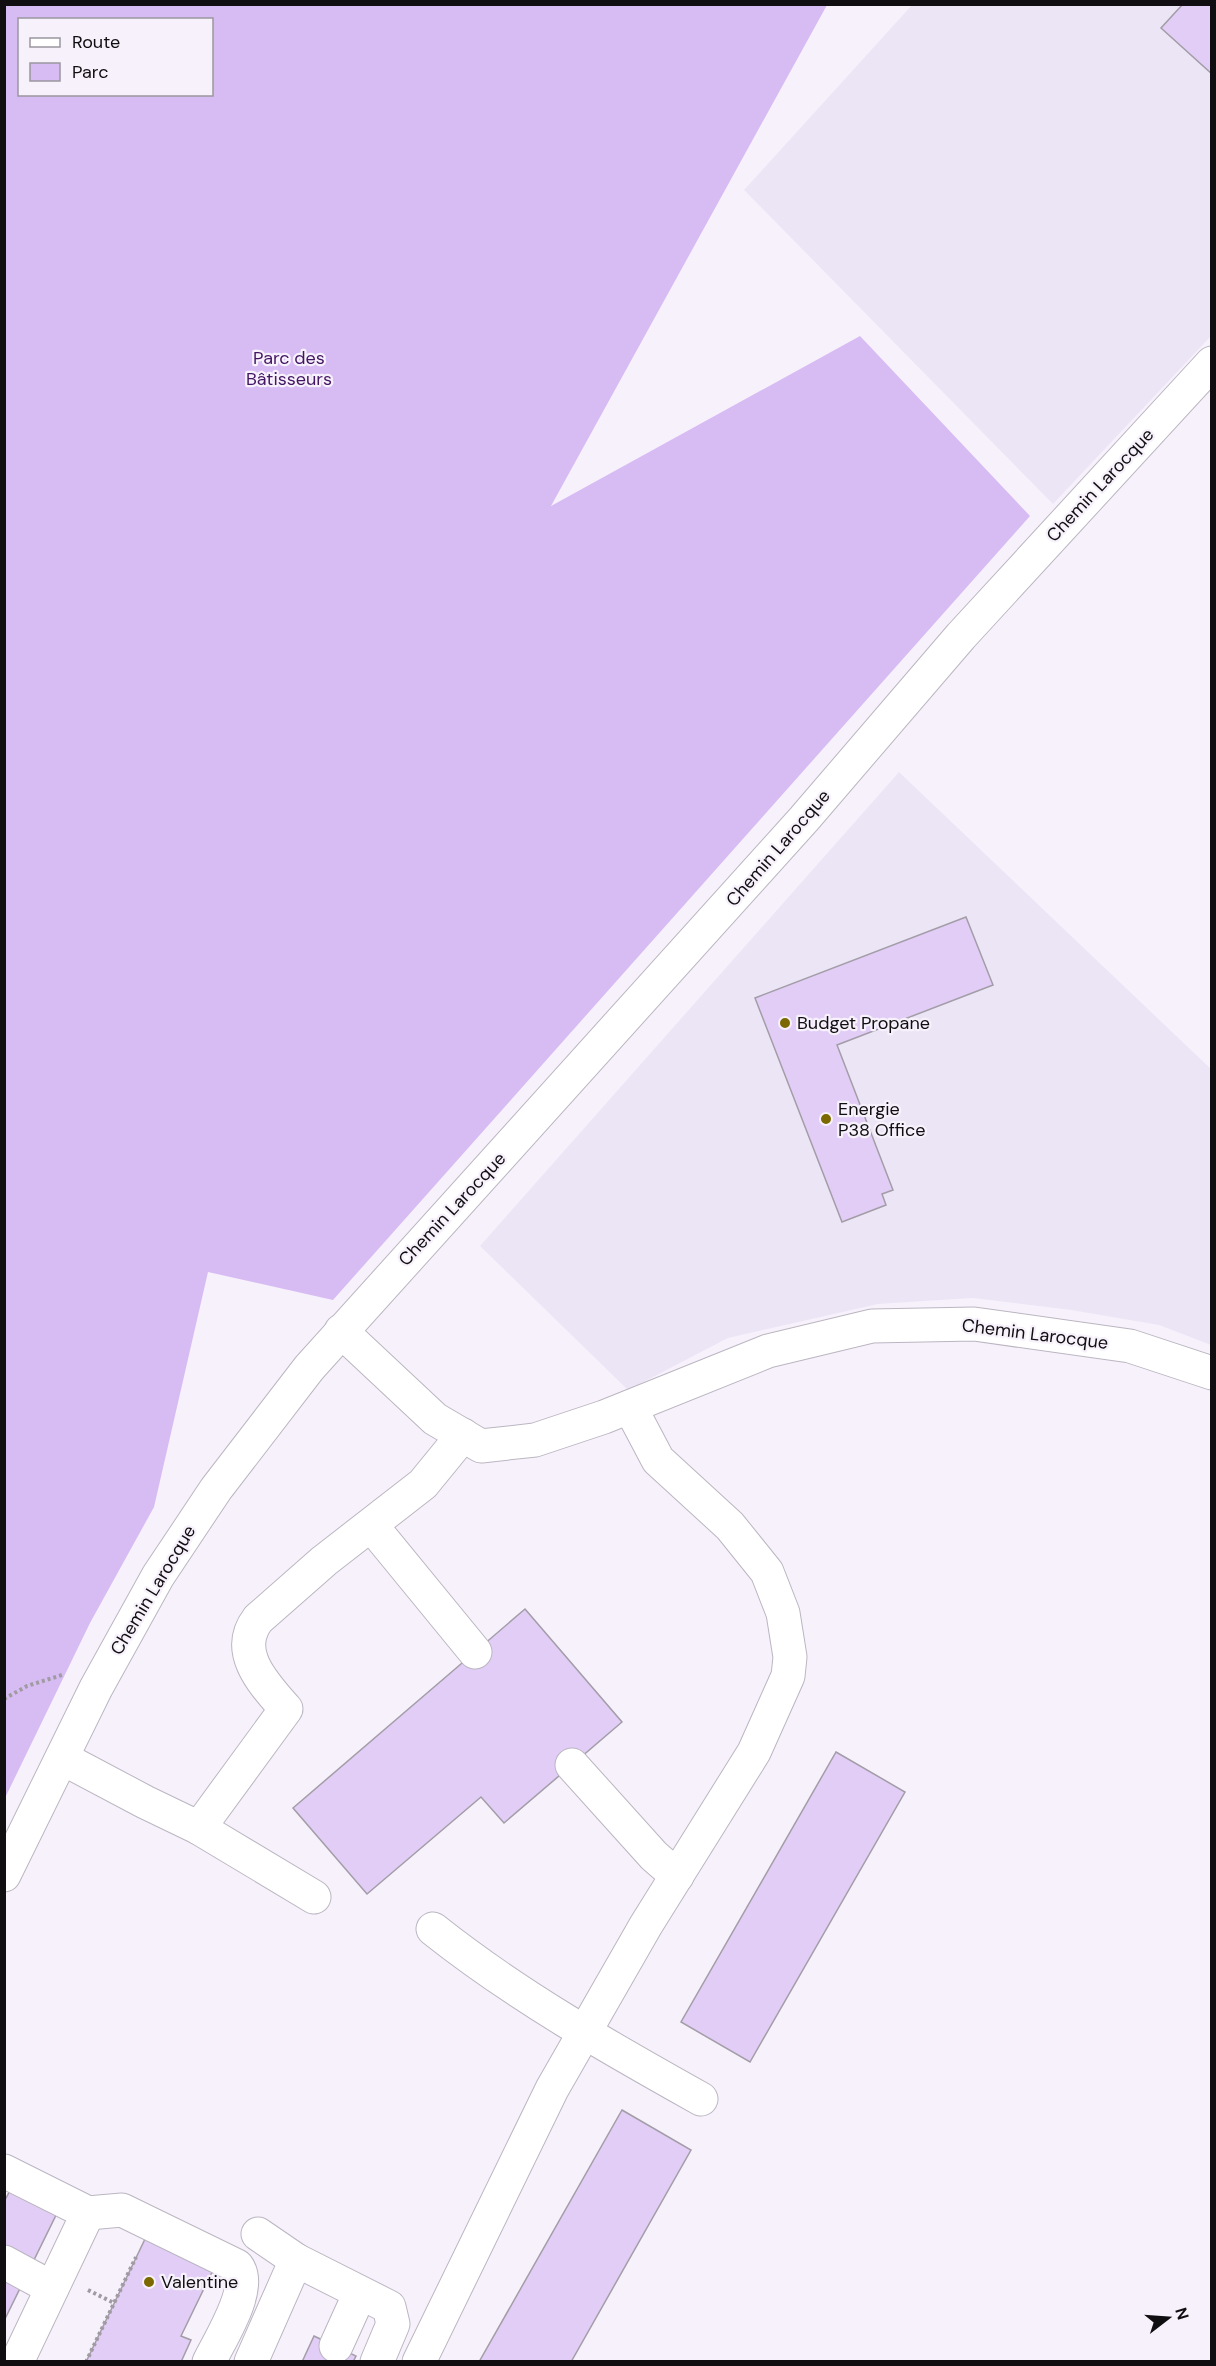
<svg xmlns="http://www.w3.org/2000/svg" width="1216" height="2366" font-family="'DM Sans',sans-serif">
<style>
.built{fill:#ece5f6}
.green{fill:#d7bcf3;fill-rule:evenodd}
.building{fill:#e1cdf6;stroke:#a29da7;stroke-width:1.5}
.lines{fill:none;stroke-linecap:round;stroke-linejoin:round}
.minor-casing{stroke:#bbb6c1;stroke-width:35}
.major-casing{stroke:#bbb6c1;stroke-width:35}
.path{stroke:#a09ba3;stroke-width:4;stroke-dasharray:3 3;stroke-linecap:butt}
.minor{stroke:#fff;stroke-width:33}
.major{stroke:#fff;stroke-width:33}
.poi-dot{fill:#7b6900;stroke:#f7f1fc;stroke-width:2}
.labels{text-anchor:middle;stroke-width:4.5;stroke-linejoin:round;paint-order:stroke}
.park-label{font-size:18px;fill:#431663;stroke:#f7f1fc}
.street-label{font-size:18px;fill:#100e11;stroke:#f7f1fc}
.poi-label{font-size:18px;fill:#100e11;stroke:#f7f1fc;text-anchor:start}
</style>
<rect width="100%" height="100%" fill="#f7f1fc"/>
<g class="built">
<path d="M912,5H1211V336L1053,504L744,190Z"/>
<path d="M899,772L1211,1069V1345L1159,1325L1071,1310L973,1298L878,1304L728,1338L628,1390L480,1246Z"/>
</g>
<path class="green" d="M5,4L827,5L551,506L860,336L1030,516L333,1300L208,1272L154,1507L90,1623L5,1798ZM20,20H212V94H20Z"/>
<g class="building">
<path d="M1183,4H1212V74L1161,28Z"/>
<path d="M966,917L993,985L837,1045L893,1190L882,1194L886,1205L842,1222L755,998Z"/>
<path d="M525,1609L622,1722L504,1823L481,1797L367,1894L293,1808Z"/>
<path d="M836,1752L905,1792L750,2062L681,2022Z"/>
<path d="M622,2110L691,2150L571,2362H479Z"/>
<path d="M15,2181L61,2205L4,2321V2202Z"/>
<path d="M146,2237L213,2270L181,2336L191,2340L181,2362H86Z"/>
<path d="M314,2336L356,2356L353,2362H302Z"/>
</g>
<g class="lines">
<defs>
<g id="minor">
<path d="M341,1331L435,1419L481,1446L535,1440L604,1417L768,1351L872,1326L974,1324L1130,1346L1212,1373"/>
<path d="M371,1525L475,1652"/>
<path d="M62,1758L145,1802L199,1828L286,1709C264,1684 233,1652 258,1619L324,1561L423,1484L463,1435"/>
<path d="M572,1765L654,1856L677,1876"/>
<path d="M199,1828L314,1897"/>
<path d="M433,1929C516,1995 608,2047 701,2099"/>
<path d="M4,2171L88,2213L17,2362"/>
<path d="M88,2213L122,2210L237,2266C254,2288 220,2339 209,2362"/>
<path d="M258,2234L296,2260"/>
<path d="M4,2262L52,2288"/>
<path d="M336,2346L360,2293"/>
<path d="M251,2362L296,2260L389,2307L393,2324L377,2362"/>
<path d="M419,2362L552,2089L646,1925L754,1752L788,1676L790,1657L783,1613L767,1572L730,1526L658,1460L630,1407"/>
</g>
<path id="major" d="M4,1875L96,1688L158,1576L216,1489L309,1368L804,819L961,636L1212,363"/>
</defs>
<use href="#minor" class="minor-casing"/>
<use href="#major" class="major-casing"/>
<g class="path">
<path d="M4,1699L27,1686L62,1675"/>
<path d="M88,2290L114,2303"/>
<path d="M86,2362L136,2257"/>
</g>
<use href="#minor" class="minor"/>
<use href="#major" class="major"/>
</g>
<g class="poi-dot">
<circle cx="785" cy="1023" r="6"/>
<circle cx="826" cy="1119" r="6"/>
<circle cx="149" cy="2282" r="6"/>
</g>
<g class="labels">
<g class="park-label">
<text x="289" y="364">Parc des<tspan x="289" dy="21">Bâtisseurs</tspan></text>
</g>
<g class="street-label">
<text transform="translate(1100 485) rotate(-47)" y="6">Chemin Larocque</text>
<text transform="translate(778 848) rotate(-49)" y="6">Chemin Larocque</text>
<text transform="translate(452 1209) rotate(-47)" y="6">Chemin Larocque</text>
<text transform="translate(1035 1334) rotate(7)" y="6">Chemin Larocque</text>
<text transform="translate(153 1590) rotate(-59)" y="6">Chemin Larocque</text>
</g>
<g class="poi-label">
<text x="797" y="1029">Budget Propane</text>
<text x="838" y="1115">Energie<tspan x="838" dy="21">P38 Office</tspan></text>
<text x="161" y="2288">Valentine</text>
</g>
</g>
<rect width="1216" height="2366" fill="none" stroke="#100e11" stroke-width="12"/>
<rect x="18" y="18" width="195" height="78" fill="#f7f1fc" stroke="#9b969e" stroke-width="1.5"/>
<rect x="30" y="38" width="30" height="9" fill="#ffffff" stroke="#9b969e" stroke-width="1.5"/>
<text x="72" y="48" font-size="18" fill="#100e11">Route</text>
<rect x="30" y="63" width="30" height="18" fill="#d7bcf3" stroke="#9b969e" stroke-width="1.5"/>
<text x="72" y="78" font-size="18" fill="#100e11">Parc</text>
<g transform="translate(1168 2318) rotate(73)" stroke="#f7f1fc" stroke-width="4.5" paint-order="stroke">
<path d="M0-4.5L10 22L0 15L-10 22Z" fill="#100e11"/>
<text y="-9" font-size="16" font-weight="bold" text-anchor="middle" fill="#100e11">N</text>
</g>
</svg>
